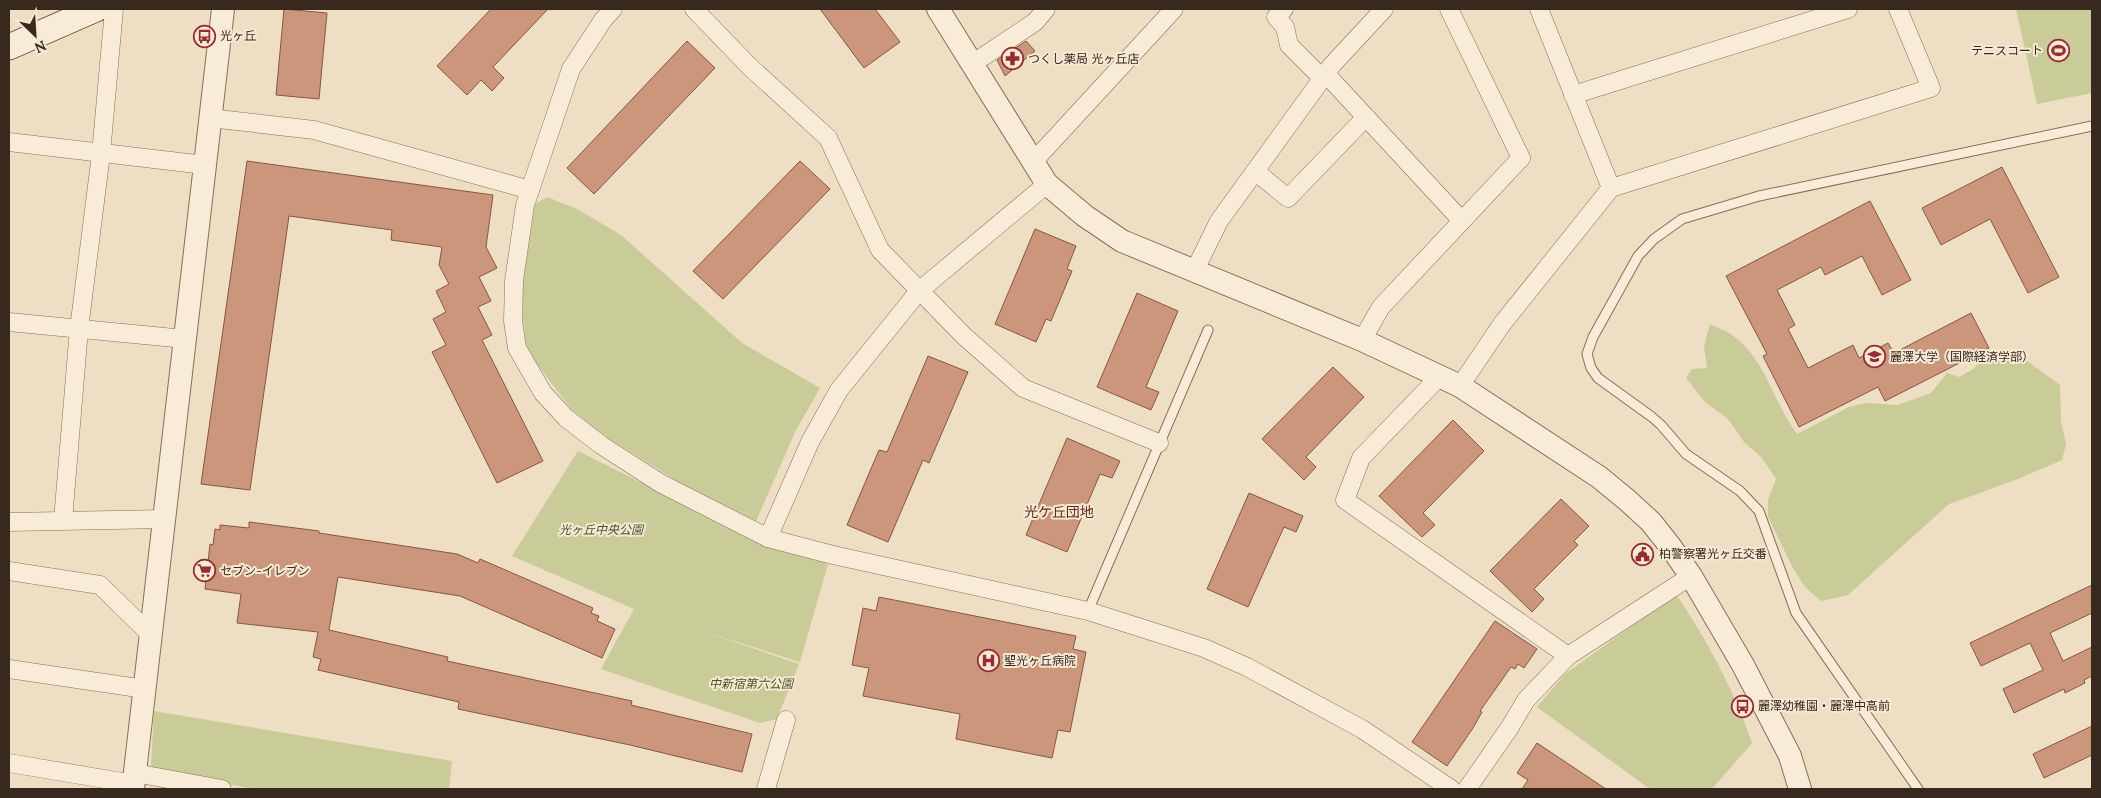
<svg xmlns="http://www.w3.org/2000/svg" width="2101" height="798" font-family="Lora,'Noto Sans JP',serif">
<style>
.green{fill:#c9cb98}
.building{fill:#cb967b;stroke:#875741}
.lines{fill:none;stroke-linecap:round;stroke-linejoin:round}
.service-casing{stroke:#886f5b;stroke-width:11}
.minor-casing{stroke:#886f5b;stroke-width:19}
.tertiary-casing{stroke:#886f5b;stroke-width:24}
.secondary-casing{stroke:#6a513e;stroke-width:27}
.service{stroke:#f8ecd8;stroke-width:9}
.minor{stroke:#f8ecd8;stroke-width:18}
.tertiary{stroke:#f8ecd8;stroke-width:22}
.secondary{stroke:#f8ecd8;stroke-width:25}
.labels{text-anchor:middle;stroke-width:4;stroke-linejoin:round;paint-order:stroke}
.poi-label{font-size:12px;fill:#38291f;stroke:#f5e9d4;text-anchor:start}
.park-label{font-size:12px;font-style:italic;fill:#4c5426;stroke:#f5e9d4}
.neighbourhood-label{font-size:14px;fill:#64281f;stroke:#f5e9d4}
</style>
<rect width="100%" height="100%" fill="#eddec4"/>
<g class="green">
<path d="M2016,9H2092V93L2037,104Z"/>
<path d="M547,197L577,209L621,235L742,343L820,388L796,430L756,521L688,488L597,431L572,410L536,363L526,344L523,319V282L535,204Z"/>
<path d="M1710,324C1715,327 1722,329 1727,332C1764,353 1773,402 1797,434L1849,407L1866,403L1898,405L1931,393L1947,373L1959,377L1972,370L1982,360L1998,354L2016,353L2060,385L2061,421L2066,444L2062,460L2018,479L1949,504L1848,595L1821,601L1804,586L1793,568L1768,517V500L1776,479L1762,458L1744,442L1728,419L1705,402L1686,378L1692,369L1707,368L1704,346Z"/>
<path d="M578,451L748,536L828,564L800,662L699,630L799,664L777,719L760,723L601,669L634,609L512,556Z"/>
<path d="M1676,594C1707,640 1734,690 1752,743L1712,789H1650L1537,707L1565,674Z"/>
<path d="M154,711L452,761L449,789H255L156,771L151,766Z"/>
</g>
<g class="building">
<path d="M284,9L327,13L319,99L276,95Z"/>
<path d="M491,9H548L493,67L504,78L492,91L481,80L467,95L437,66Z"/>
<path d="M820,9H875L900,42L864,68Z"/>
<path d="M687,41L715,68L594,194L567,168Z"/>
<path d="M1026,41L1035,51L1005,76L997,60Z"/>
<path d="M247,161L493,195L486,247L497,268L479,277L491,301L478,307L492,335L482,340L543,461L497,483L432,352L446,345L433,319L446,312L436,291L449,284L439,265L442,247L391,240L392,230L289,216L250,490L201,484Z"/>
<path d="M800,161L830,189L723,299L693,271Z"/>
<path d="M2002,167L2059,277L2028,293L1990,219L1941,245L1922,208Z"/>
<path d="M1870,201L1911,280L1882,295L1862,256L1825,275L1821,267L1777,290L1795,325L1788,329L1808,368L1853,345L1859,358L1888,343L1894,353L1971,313L1989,348L1885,401L1878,387L1799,427L1763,356L1767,354L1726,276Z"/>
<path d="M1035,229L1076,246L1067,269L1072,271L1051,321L1046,319L1036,342L995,324Z"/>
<path d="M1137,293L1178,311L1146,387L1159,392L1151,410L1097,387Z"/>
<path d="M928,356L968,372L929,463L923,460L888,542L847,525L879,450L887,452Z"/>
<path d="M1333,367L1364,397L1306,457L1316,467L1304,480L1262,439Z"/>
<path d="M1453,420L1484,451L1423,513L1435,525L1422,537L1379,496Z"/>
<path d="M1067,438L1120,461L1112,478L1100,474L1067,552L1026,535Z"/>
<path d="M1249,493L1303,516L1296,532L1284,527L1248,607L1207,589Z"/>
<path d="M1561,499L1589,526L1574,541L1578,545L1534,589L1544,599L1532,612L1490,571Z"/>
<path d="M249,522L319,531V533L457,554L478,563L480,559L593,608L591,613L599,616L597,621L615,629L602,658L460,596L338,577L329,630L448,657L447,661L632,701L631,705L752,734L742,772L630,745L458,709L459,702L318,670L321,659L313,657L318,632L237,623L241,594L205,589L210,544L213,545L215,529L220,530V525L249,528Z"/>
<path d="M2092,585V613L2050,633L2063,661L2092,647V676L2084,680L2085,683L2065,693L2064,689L2014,713L2003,689L2043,670L2030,643L1981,666L1970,643Z"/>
<path d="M879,597L1076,636L1073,649L1086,652L1070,732L1058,730L1052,758L956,739L960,714L863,696L869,668L852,665L863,608L876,611Z"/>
<path d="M1495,621L1537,649L1524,668L1518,664L1515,669L1511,667L1480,711L1482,712L1473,728L1447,766L1412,742Z"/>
<path d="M2092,726V755L2044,778L2033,754Z"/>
<path d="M1537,743L1606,789H1522L1528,780L1517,773Z"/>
</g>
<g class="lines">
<defs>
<g id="service">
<path d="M1088,611L1208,330"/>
<path d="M1918,789L1796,613L1759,511L1740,491L1686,454L1661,425L1652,417L1598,378L1591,368L1587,354L1593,337L1638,256L1654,239L1682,219L1759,196L2092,126"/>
</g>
<g id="minor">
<path d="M613,9L603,20L571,69L525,205L514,281L513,321L517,348L543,393L566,418L601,445L660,483L768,538L833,555L1088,611L1204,648L1247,667L1362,729L1451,789"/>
<path d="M694,9L750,67L828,138L880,250L964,336L1023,388L1159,443"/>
<path d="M1284,9L1276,17L1285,27L1289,45L1322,78"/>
<path d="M1539,9L1611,188"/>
<path d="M972,64L1035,22L1046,9"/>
<path d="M1326,74L1462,221"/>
<path d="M1573,95L1848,9"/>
<path d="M210,118L314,130L530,190"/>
<path d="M9,142L205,165"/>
<path d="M1033,162L1174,9"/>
<path d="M1255,171L1288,198L1366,117"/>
<path d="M1194,272L1219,221L1332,65L1384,9"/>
<path d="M9,322L185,339"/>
<path d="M1362,340L1381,307L1521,158L1449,9"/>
<path d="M1440,376L1361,458L1345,500L1568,656"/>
<path d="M1460,386L1502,324L1611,188L1931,88L1898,9"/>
<path d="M63,520L79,329L101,154L114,9"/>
<path d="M9,522L164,519"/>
<path d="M768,538L810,442L839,390L919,291L1047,184"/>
<path d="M9,571L100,585L151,635"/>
<path d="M9,669L145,689"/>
<path d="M9,763L134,784"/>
<path d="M135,773L222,789"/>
<path d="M766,789L786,720"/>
<path d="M1467,789L1510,727L1526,700L1568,656L1691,576"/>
</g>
<g id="tertiary">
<path d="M938,9L1047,184L1085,216L1122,241L1362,340L1460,386L1599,477L1627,500L1651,522L1670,546L1691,576L1743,665L1790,756L1800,789"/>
<path d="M133,789L223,9"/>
</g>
<path id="secondary" d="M9,47L96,9"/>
</defs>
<use href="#service" class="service-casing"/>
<use href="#minor" class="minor-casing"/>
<use href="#tertiary" class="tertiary-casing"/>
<use href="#secondary" class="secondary-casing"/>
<use href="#service" class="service"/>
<use href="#minor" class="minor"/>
<use href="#tertiary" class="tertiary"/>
<use href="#secondary" class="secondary"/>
</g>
<defs>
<symbol id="bus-ring" viewBox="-11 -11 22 22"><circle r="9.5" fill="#f5e9d4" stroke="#962c35" stroke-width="1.5"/><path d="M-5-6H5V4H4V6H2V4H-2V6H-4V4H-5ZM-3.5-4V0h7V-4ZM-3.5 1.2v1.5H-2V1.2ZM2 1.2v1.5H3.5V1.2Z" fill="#962c35"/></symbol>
<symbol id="stadium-ring" viewBox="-11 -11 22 22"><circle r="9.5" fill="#f5e9d4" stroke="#962c35" stroke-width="1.5"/><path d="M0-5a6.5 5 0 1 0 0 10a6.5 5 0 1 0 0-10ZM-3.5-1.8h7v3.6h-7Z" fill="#962c35"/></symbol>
<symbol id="pharmacy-ring" viewBox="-11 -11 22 22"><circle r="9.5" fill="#f5e9d4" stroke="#962c35" stroke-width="1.5"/><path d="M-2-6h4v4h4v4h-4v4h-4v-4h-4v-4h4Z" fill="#962c35"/></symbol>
<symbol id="university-ring" viewBox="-11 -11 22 22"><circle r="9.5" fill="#f5e9d4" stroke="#962c35" stroke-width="1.5"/><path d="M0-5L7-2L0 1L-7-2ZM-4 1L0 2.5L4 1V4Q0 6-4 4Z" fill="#962c35"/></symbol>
<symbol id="civic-ring" viewBox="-11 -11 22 22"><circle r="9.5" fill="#f5e9d4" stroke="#962c35" stroke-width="1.5"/><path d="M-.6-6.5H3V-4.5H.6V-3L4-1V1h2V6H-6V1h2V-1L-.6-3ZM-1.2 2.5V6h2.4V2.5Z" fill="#962c35"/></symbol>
<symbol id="supermarket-ring" viewBox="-11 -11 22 22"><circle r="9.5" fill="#f5e9d4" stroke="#962c35" stroke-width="1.5"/><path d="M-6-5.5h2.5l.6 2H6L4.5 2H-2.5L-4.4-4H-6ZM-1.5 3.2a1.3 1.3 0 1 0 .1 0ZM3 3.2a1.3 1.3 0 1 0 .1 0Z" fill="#962c35"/></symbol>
<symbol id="hospital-ring" viewBox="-11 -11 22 22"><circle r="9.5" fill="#f5e9d4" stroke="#962c35" stroke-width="1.5"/><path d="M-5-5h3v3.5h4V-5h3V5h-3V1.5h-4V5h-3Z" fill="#962c35"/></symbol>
</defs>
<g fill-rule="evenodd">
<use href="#bus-ring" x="192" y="24" width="25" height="25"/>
<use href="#stadium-ring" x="2046" y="38" width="25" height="25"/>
<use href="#pharmacy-ring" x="1000" y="46" width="25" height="25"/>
<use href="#university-ring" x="1862" y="344" width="25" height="25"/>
<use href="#civic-ring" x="1630" y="542" width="25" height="25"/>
<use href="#supermarket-ring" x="192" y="558" width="25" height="25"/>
<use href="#hospital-ring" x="976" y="648" width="25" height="25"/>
<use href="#bus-ring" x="1730" y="694" width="25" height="25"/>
</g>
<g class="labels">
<g class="poi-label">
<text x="220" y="40">光ヶ丘</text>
<text x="2043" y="55" text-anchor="end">テニスコート</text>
<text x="1028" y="63">つくし薬局 光ヶ丘店</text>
<text x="1890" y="361">麗澤大学（国際経済学部）</text>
<text x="1659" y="558">柏警察署光ヶ丘交番</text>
<text x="220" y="575">セブン-イレブン</text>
<text x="1004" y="665">聖光ヶ丘病院</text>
<text x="1758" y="710">麗澤幼稚園・麗澤中高前</text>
</g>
<g class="park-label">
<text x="601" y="534">光ヶ丘中央公園</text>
<text x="751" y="688">中新宿第六公園</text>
</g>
<g class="neighbourhood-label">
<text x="1059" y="517">光ケ丘団地</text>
</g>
</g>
<rect width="2101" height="798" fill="none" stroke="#38291f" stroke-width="20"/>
<g transform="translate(35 35) rotate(155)" stroke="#f5e9d4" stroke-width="4" paint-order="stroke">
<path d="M0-4L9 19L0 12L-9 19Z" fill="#38291f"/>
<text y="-8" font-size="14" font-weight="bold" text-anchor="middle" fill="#38291f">N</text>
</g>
</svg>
